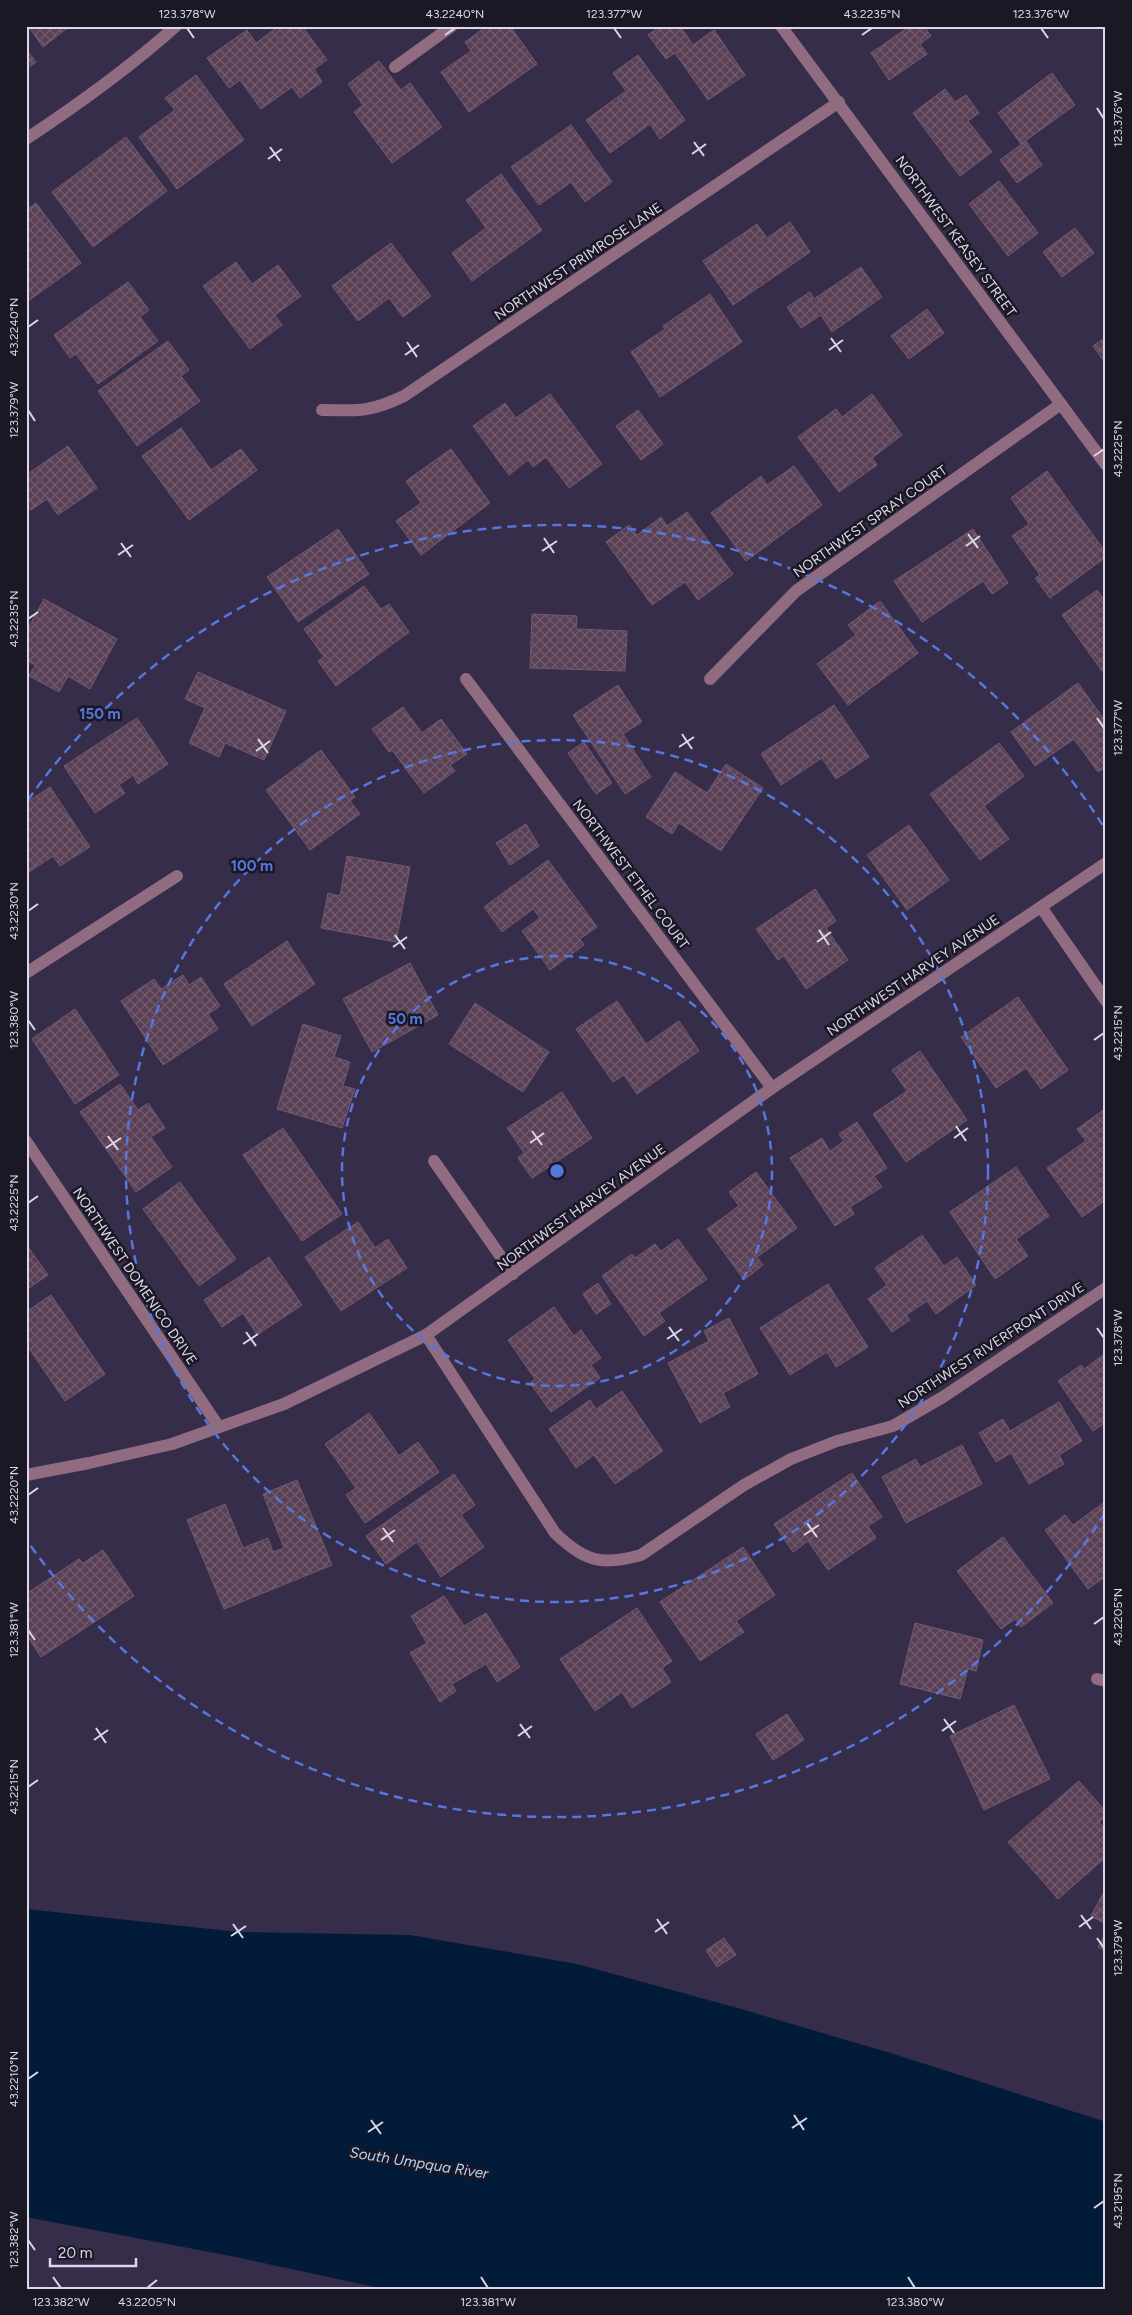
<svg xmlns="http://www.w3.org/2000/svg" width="1132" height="2315" font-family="Figtree,sans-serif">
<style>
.water{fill:#011b39}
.building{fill:url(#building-cross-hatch);stroke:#74586f}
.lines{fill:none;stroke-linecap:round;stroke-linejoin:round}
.minor{stroke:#916b80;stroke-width:12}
.ticks{fill:none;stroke:#dcd8ea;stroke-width:2}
.ring{fill:none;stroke:#5677dd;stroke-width:2.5;stroke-dasharray:9 6}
.labels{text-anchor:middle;stroke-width:5;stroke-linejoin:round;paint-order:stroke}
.street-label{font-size:14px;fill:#dcd8ea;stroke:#1b1825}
.water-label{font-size:15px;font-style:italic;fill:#b4d1f5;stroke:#1b1825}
.centre{fill:#5677dd;stroke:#1b1825;stroke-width:2.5}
.ring-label{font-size:15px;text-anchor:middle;font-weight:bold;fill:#5677dd;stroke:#1b1825;stroke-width:5;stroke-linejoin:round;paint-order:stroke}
.neatline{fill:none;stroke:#dcd8ea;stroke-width:2}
.ticks-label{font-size:12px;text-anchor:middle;fill:#dcd8ea}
</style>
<defs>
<pattern id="building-cross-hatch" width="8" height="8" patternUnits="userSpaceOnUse" patternTransform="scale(1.25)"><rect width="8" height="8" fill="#5a4055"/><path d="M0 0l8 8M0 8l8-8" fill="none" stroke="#715b6e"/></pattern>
</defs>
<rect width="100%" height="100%" fill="#352d49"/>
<path class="water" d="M26,1909L238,1932L410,1935L577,1964L741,2009L897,2055L1106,2122V2289H384L236,2257L26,2217Z"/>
<g class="building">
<path d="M28,26H70L43,47Z"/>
<path d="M279,26H302L327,60L314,69L322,82L300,98L292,87L261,109L240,80L229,88L207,58L247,30L256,43Z"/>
<path d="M487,26H510L537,64L469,112L441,72L471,51L465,42Z"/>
<path d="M660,26H680L693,45L714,30L745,75L708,100L675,53L666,59L648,35Z"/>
<path d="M910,26H924L931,36L920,44L927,54L889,80L871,53Z"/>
<path d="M26,49L36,62L26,69Z"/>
<path d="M638,55L685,120L660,139L650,124L610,153L586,120L626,91L613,73Z"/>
<path d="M379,61L401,90L410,83L442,127L392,163L354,112L363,105L348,84Z"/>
<path d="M1052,73L1075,105L1021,144L998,113Z"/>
<path d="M196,75L244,140L177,189L139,137L175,110L165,98Z"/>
<path d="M945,89L955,102L966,95L979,113L968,121L992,152L960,176L913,113Z"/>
<path d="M571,125L612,182L585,202L571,182L539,205L511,167Z"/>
<path d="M126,137L167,191L93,247L52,192Z"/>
<path d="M1026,141L1042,165L1017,183L1000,160Z"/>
<path d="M501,174L542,230L472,281L452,253L486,228L466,200Z"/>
<path d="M999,181L1038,233L1008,256L969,204Z"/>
<path d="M36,203L81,263L28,301L26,298V210Z"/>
<path d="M790,222L810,252L733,305L703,261L757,224L767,238Z"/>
<path d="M1075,228L1094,253L1062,277L1043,252Z"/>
<path d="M391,243L431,296L403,317L389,298L358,321L332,286Z"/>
<path d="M236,262L252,284L278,265L301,296L275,315L282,325L250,349L203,286Z"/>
<path d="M861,267L882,297L832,332L821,315L801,328L787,307L810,292L814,299Z"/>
<path d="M128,282L149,310L140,317L158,341L98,384L76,354L70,358L54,335Z"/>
<path d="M710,294L742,342L660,397L631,352L665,329L663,326Z"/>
<path d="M927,309L944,333L909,359L891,336Z"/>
<path d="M1106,337V364L1093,346Z"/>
<path d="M168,341L189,370L181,376L200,401L137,446L98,391Z"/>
<path d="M550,394L602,464L569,488L546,457L533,467L528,460L509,475L473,426L505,403L516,418Z"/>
<path d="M872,394L902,435L872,458L877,465L839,492L798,437L836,409L842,417Z"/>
<path d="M638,410L663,444L641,460L616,426Z"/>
<path d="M181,428L211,470L241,449L257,470L189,520L142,456Z"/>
<path d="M68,446L97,488L58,515L47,499L31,510L26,503V475Z"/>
<path d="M451,449L490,503L421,555L396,521L421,503L406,481Z"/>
<path d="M794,466L822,505L746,561L711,513L761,476L767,485Z"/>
<path d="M1047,471L1106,553V557L1050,598L1035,578L1040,575L1012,536L1029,524L1011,498Z"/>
<path d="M687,512L733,574L698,600L685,582L652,605L606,542L629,525L637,535L661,517L667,526Z"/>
<path d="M338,529L369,574L298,622L267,577Z"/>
<path d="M973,529L1008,583L992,594L983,581L922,622L894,581Z"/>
<path d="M364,586L381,609L389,604L409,632L336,686L318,661L324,657L304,629Z"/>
<path d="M1097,590L1106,602V668L1102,671L1062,615Z"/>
<path d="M44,599L117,639L90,689L68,676L59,692L29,676L35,665L26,660V632Z"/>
<path d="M880,601L918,653L848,705L817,664L856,635L848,625Z"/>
<path d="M532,614L577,616L576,629L627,631L625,671L530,668Z"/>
<path d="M198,672L286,711L264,760L225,743L219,757L189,743L205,708L185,699Z"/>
<path d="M1078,683L1106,722V767L1098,772L1074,739L1035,766L1011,732Z"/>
<path d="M618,685L642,722L623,734L651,777L625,794L573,715Z"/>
<path d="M834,705L869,757L836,779L822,758L781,785L761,754Z"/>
<path d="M403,707L422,733L441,719L467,754L450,765L455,771L424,793L392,750L389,752L372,729Z"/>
<path d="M137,718L168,764L138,784L133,775L119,785L125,793L95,813L64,766Z"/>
<path d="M584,742L612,783L596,794L568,753Z"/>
<path d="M999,743L1024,776L984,806L1009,839L980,860L930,794Z"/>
<path d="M321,750L355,797L350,801L360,814L310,850L266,790Z"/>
<path d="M726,764L763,788L721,851L679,823L672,834L646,817L675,772L707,793Z"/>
<path d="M50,787L90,847L60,866L53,856L26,874V803Z"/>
<path d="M526,824L539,846L510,865L496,843Z"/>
<path d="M909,825L949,880L907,910L867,855Z"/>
<path d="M347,856L410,867L396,942L321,928L328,893L340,896Z"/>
<path d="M548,860L597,927L580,939L584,945L550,970L522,931L540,918L533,909L502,932L484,907Z"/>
<path d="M815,889L836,921L826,928L848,960L806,989L784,956L778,960L756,929Z"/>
<path d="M287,941L315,984L252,1026L224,984Z"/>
<path d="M410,963L438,1015L372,1052L343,999Z"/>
<path d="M183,975L189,985L201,977L220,1006L208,1014L218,1029L163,1065L121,1001L154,979L161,989Z"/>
<path d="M1018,997L1068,1070L1041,1089L1026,1068L996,1088L961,1037Z"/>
<path d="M617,1001L646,1044L679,1021L699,1051L637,1094L624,1075L613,1082L576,1029Z"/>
<path d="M475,1003L549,1052L523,1092L449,1044Z"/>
<path d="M75,1009L119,1075L75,1104L32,1039Z"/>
<path d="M303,1024L341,1036L334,1057L350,1062L343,1086L355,1089L342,1128L277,1109Z"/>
<path d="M920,1051L967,1120L906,1162L873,1114L907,1091L892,1070Z"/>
<path d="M120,1084L138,1110L148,1103L165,1128L151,1137L172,1167L136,1192L80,1112Z"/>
<path d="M562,1092L592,1138L532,1178L518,1158L524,1153L507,1128Z"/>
<path d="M1106,1108V1200L1082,1217L1047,1168L1086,1141L1077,1129Z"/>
<path d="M857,1122L887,1168L874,1176L882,1187L850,1207L854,1214L835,1226L790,1158L822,1138L830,1151L844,1141L839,1134Z"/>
<path d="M283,1128L342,1214L302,1241L243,1155Z"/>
<path d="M1016,1167L1049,1216L1016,1239L1028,1256L995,1279L950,1212Z"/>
<path d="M756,1172L797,1228L757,1257L763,1265L744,1280L707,1229L739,1206L729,1192Z"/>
<path d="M180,1182L236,1259L199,1286L143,1209Z"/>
<path d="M358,1222L375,1248L388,1239L407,1268L341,1311L305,1257Z"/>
<path d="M922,1235L944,1266L957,1257L976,1285L936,1314L927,1301L906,1315L910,1320L892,1332L868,1299L887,1285L875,1268Z"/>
<path d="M678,1239L707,1279L659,1313L665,1321L644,1336L602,1276L632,1254L635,1258L655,1244L661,1251Z"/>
<path d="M26,1244L48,1275L26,1290Z"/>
<path d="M269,1257L302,1305L257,1335L243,1313L222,1327L204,1300Z"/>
<path d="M598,1283L611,1304L596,1314L583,1294Z"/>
<path d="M828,1284L868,1347L836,1367L827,1352L790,1375L760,1328Z"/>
<path d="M51,1295L105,1374L65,1401L26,1344V1312Z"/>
<path d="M554,1307L574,1336L581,1330L601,1358L591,1365L600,1378L551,1412L530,1383L535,1379L508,1340Z"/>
<path d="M729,1318L758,1374L723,1393L730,1407L700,1423L668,1363L709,1341L704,1331Z"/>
<path d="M1106,1353V1422L1093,1431L1058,1381L1081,1365L1084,1369Z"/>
<path d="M622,1391L663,1451L615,1484L594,1455L576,1468L549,1429L590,1400L596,1409Z"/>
<path d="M1059,1402L1082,1441L1059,1455L1064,1464L1029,1484L1011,1453L996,1462L979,1433L1003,1419L1010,1431Z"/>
<path d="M369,1413L399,1456L418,1442L439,1472L365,1523L346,1495L356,1488L325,1444Z"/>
<path d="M962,1445L982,1484L906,1523L882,1477L916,1459L920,1467Z"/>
<path d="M852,1473L882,1517L868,1526L876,1538L828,1570L808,1541L793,1552L774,1524Z"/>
<path d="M454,1474L475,1505L461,1515L484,1547L441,1577L417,1542L386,1564L366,1536Z"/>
<path d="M297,1480L332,1565L224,1609L187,1520L225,1504L243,1548L268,1538L273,1552L284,1548L263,1494Z"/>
<path d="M1106,1501V1576L1088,1589L1045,1530L1065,1515L1073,1525Z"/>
<path d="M1003,1537L1053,1603L1021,1627L1015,1619L1001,1629L957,1571Z"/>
<path d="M743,1547L775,1595L736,1621L744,1632L700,1661L660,1602Z"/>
<path d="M103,1550L134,1596L41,1657L26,1634V1594L79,1559L83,1563Z"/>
<path d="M444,1596L464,1626L486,1613L520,1667L497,1682L486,1664L452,1684L456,1691L440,1702L410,1653L427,1643L411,1616Z"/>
<path d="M637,1608L672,1661L662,1668L671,1682L632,1708L622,1692L595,1711L560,1659Z"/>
<path d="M915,1623L983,1640L976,1671L968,1669L960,1699L900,1684Z"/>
<path d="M1014,1705L1050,1779L984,1810L950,1736Z"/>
<path d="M787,1714L804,1740L773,1760L756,1734Z"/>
<path d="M1079,1781L1106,1812V1816L1099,1822L1106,1830V1857L1058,1899L1008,1842Z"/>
<path d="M1106,1888V1924L1091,1916Z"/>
<path d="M1106,1933V1951L1098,1947Z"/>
<path d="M724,1938L736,1955L717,1967L706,1950Z"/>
</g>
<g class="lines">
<g class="minor">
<path d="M781,26L1106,465"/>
<path d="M395,67L452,26"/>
<path d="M26,139C79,104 129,68 176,26"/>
<path d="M322,410C358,411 371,412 404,396L839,102"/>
<path d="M466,679L772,1088"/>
<path d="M710,679L796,591L1061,404"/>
<path d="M1041,907L1106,1001"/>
<path d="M26,973L177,876"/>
<path d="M26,1141L219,1427"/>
<path d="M434,1161L513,1274"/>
<path d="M426,1335L555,1533C585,1562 602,1566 641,1555L744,1485L791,1459L837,1441L893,1426L943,1397L1106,1288"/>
<path d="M26,1475L89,1463L172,1444L284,1404L426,1335L772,1088L1106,863"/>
<path d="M1097,1679L1106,1681"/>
</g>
</g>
<path class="ticks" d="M187,28L194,38M614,28L621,38M1041,28L1048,38M445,35L455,28M862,35L872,28M1097,108L1104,119M694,142L704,156M270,147L280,161M692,154L706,144M268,159L282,149M28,327L38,320M831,338L841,352M407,342L417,357M829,350L843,340M405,355L419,345M28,410L35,421M1094,456L1104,449M968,534L978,548M544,538L554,553M121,543L131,557M966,546L980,536M542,551L557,541M118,555L133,545M28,619L38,612M1097,718L1104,728M682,734L692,749M258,739L268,753M679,747L694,737M256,751L270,741M28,911L38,904M819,930L829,945M395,935L405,949M817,942L831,932M393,947L407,937M28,1020L35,1030M1094,1040L1104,1033M956,1126L966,1141M532,1131L542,1145M108,1136L118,1150M954,1138L968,1128M530,1143L544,1133M106,1148L121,1138M28,1203L38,1196M669,1327L679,1341M1097,1328L1104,1338M246,1332L256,1346M667,1339L682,1329M243,1344L258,1334M28,1495L38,1488M807,1523L817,1537M383,1528L393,1542M804,1535L819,1525M381,1540L395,1530M1094,1624L1104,1617M28,1630L35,1640M944,1719L954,1733M520,1724L530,1738M96,1728L106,1743M942,1731L956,1721M518,1736L532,1726M94,1740L108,1730M28,1787L38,1780M1081,1915L1091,1929M657,1919L667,1934M233,1924L243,1938M1079,1927L1093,1917M655,1932L669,1922M231,1936L246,1926M1097,1938L1104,1948M28,2079L38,2072M794,2115L804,2130M371,2120L381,2134M792,2128L807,2118M368,2132L383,2122M1094,2208L1104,2201M28,2240L35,2250M53,2277L61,2288M481,2277L488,2288M908,2277L915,2288M147,2288L157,2280"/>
<g class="ring">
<circle cx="557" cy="1171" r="215"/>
<circle cx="557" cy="1171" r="431"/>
<path d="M1105 1513A646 646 0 0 1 28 1542M28 800A646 646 0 0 1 1105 829"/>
</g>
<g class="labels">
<g class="street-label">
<text transform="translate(956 236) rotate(54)" y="5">NORTHWEST KEASEY STREET</text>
<text transform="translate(578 261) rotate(-34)" y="5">NORTHWEST PRIMROSE LANE</text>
<text transform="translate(870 521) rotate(-35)" y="5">NORTHWEST SPRAY COURT</text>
<text transform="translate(631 874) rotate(53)" y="5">NORTHWEST ETHEL COURT</text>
<text transform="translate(913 975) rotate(-34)" y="5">NORTHWEST HARVEY AVENUE</text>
<text transform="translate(581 1207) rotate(-36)" y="5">NORTHWEST HARVEY AVENUE</text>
<text transform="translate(135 1276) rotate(56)" y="5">NORTHWEST DOMENICO DRIVE</text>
<text transform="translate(991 1345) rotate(-33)" y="5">NORTHWEST RIVERFRONT DRIVE</text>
</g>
<g class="water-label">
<text transform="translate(419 2163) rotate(9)" y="5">South Umpqua River</text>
</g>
</g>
<circle cx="557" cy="1171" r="8" class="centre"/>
<g class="ring-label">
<text x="100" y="719">150 m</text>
<text x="252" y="871">100 m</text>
<text x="405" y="1024">50 m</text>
</g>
<rect width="1132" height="2315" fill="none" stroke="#1b1825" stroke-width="55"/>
<path d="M50 2258v8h86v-8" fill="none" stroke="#dcd8ea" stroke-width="2.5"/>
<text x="58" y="2258" font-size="15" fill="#dcd8ea" stroke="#1b1825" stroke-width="4" paint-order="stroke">20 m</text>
<rect x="28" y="28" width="1076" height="2260" class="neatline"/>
<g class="ticks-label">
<text x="187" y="18">123.378°W</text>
<text x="455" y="18">43.2240°N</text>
<text x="614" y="18">123.377°W</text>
<text x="872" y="18">43.2235°N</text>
<text x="1041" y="18">123.376°W</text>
<text transform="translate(1118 119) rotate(-90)" y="4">123.376°W</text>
<text transform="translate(14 327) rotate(-90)" y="4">43.2240°N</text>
<text transform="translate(14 410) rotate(-90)" y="4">123.379°W</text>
<text transform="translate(1118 449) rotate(-90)" y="4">43.2225°N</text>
<text transform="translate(14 619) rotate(-90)" y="4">43.2235°N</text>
<text transform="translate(1118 728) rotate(-90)" y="4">123.377°W</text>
<text transform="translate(14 911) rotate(-90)" y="4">43.2230°N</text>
<text transform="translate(14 1020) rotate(-90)" y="4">123.380°W</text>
<text transform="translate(1118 1033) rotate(-90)" y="4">43.2215°N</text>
<text transform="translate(14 1203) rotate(-90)" y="4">43.2225°N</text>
<text transform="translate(1118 1338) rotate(-90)" y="4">123.378°W</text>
<text transform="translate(14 1495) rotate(-90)" y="4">43.2220°N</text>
<text transform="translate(1118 1617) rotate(-90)" y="4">43.2205°N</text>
<text transform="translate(14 1630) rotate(-90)" y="4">123.381°W</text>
<text transform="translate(14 1787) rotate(-90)" y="4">43.2215°N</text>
<text transform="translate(1118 1948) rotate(-90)" y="4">123.379°W</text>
<text transform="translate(14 2079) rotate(-90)" y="4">43.2210°N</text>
<text transform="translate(1118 2201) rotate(-90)" y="4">43.2195°N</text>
<text transform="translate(14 2240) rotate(-90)" y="4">123.382°W</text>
<text x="61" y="2306">123.382°W</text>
<text x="147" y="2306">43.2205°N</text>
<text x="488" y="2306">123.381°W</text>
<text x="915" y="2306">123.380°W</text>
</g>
</svg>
